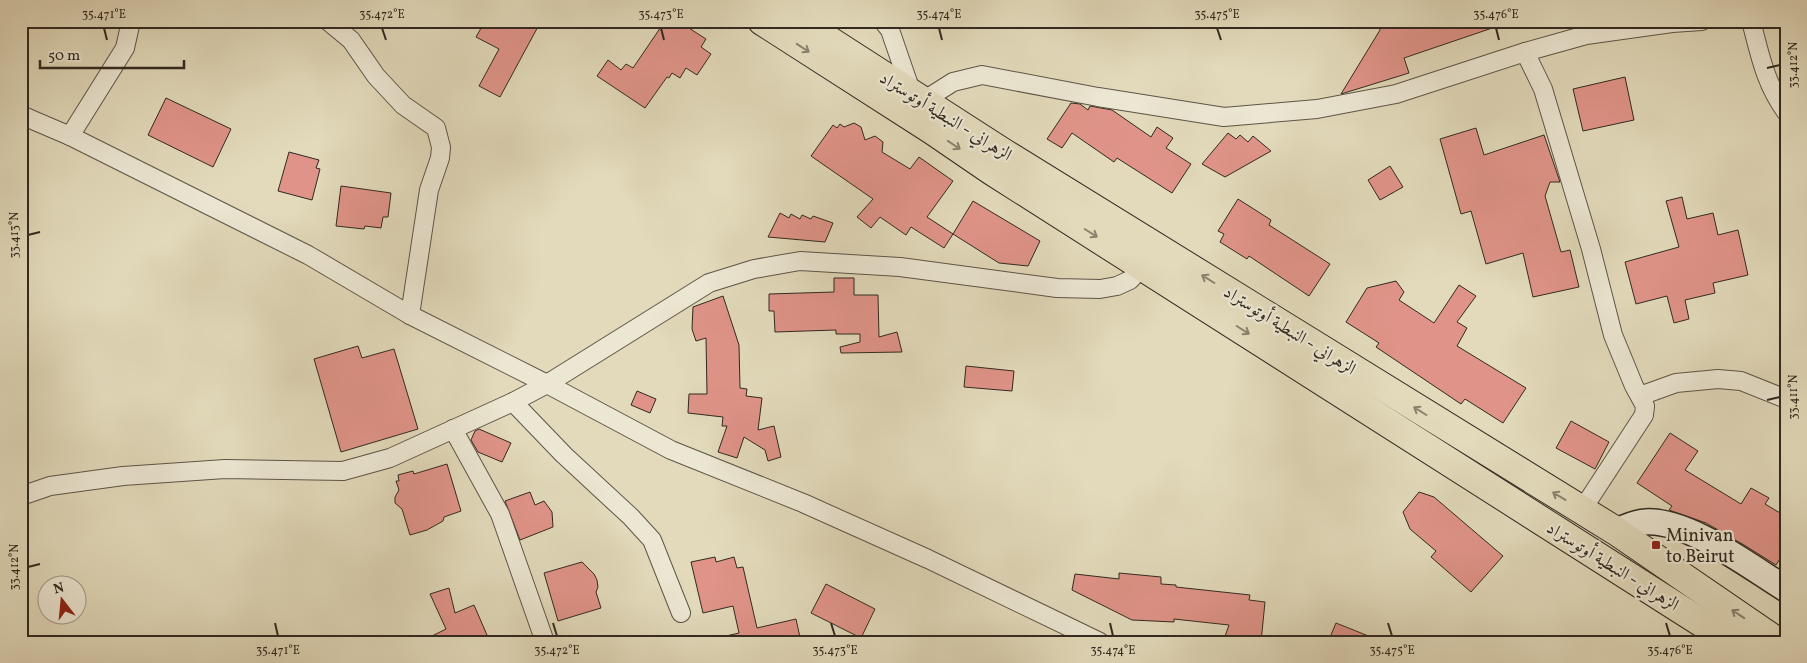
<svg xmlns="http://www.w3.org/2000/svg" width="1807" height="663" font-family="Vollkorn,Amiri,serif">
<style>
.building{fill:#e09489;stroke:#312920}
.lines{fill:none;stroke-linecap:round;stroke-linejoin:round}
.minor-casing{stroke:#5d5547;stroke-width:20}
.secondary-casing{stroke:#312920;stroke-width:28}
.trunk-casing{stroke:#312920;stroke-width:30}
.minor{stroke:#ece7d3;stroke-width:18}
.secondary{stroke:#ece7d3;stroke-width:25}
.trunk{stroke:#e2dabb;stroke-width:28}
.oneway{stroke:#8a826e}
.ticks{fill:none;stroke:#312920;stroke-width:2}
.poi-dot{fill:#8f2418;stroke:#ece7d3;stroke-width:2}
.labels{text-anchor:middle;stroke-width:4.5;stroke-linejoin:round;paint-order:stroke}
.street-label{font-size:18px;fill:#312920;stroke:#ece7d3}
.poi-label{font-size:18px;fill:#312920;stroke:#ece7d3;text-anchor:start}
.neatline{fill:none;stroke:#312920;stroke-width:2}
.ticks-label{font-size:12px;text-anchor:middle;fill:#312920}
</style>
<rect width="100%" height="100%" fill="#e2dabb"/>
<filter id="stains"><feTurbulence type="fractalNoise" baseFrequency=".004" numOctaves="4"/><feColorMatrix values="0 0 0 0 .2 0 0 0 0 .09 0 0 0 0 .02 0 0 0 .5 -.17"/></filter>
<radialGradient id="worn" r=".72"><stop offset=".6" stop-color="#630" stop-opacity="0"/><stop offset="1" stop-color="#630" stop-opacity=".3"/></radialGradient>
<g class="building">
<path d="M485,21H541L500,97L479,86L499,49L476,37Z"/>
<path d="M665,21H678L706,39L701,47L711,54L697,75L686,68L680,78L672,73L669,78L667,77L645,108L597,76L608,60L621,70L626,64L633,68Z"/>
<path d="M1377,21H1504V24L1404,58L1409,73L1341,94L1380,30Z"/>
<path d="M1625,77L1634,120L1583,131L1573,89Z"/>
<path d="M166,98L231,129L213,167L148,135Z"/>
<path d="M1071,103L1080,104L1088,110L1090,106L1112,110L1151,137L1157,127L1173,138L1166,148L1191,164L1172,193L1117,158L1114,162L1072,133L1062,148L1047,139Z"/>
<path d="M854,123L861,127L865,140L875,136L883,142L882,152L910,169L919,157L953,181L927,217L953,234L973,201L1040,241L1028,266L999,263L953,234L944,248L911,227L906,235L880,217L871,228L857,217L873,199L811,156L833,125L837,128L840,124L844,127Z"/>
<path d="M1476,128L1484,155L1544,135L1560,182H1550L1545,196L1561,252L1570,250L1579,287L1533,297L1523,253L1486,264L1471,211L1461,214L1440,139Z"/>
<path d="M1228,133L1236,139L1240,135L1248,142L1253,136L1271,151L1225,177L1202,164Z"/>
<path d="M289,152L319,160L316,168L320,169L312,200L278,191Z"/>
<path d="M1390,166L1403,187L1380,200L1368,180Z"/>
<path d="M341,186L391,193L388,217H383L381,228L365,226L364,229L336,226Z"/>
<path d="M1682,197L1687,219L1713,213L1718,235L1738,230L1748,275L1713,283L1715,293L1685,300L1689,319L1674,323L1667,296L1636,304L1625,262L1679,247L1666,201Z"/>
<path d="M1238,199L1271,220L1269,225L1330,264L1309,296L1249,256L1247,259L1220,242L1224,234L1218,231Z"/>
<path d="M780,213L789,218L791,214L800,219L802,215L811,219L813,216L833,223L825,242L768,237Z"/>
<path d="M834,278H854V295H878L879,337L897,332L902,352L841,353L840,347L860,342V334H836V330L775,332L774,311H769V294L834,292Z"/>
<path d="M1396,281L1404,292L1399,300L1434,323L1459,285L1476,296L1457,322L1467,328L1457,346L1526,388L1503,423L1465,399L1461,404L1376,347L1379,343L1346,322L1367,288Z"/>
<path d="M723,296L739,345L740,388L747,389L746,396L762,398L758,430L774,426L781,457L768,461L765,450L744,437L737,458L718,452L727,426H722L723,417L688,413L689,394H707L706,338L696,341L692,329L693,307Z"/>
<path d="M358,346L362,358L394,349L418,429L341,452L314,359Z"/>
<path d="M966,366L1014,371L1012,391L964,387Z"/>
<path d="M637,391L656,399L650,413L631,405Z"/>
<path d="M1571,421L1609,442L1595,469L1556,448Z"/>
<path d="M479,429L511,443L502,462L478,452L471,440L475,431Z"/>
<path d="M1670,433L1698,451L1685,470L1741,504L1751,488L1769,498L1765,504L1785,516L1779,526L1786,530V549L1776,565L1744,545L1706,523L1669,510L1672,506L1637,483Z"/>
<path d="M447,464L461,511L444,517L443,521L427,530L410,535L402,509L395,503V497L399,490L396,481H399L398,475L413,471L414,474Z"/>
<path d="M530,492L535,505L544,501L552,512L553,527L520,540L505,501Z"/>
<path d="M1419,492L1434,497L1503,556L1471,592L1431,557L1436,551L1410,529L1403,512Z"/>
<path d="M715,557L716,562L734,557L737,568L743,567L757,628L796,619L801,642H727L726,636L739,633L733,606L703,613L691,562Z"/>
<path d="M582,562L594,574L597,580L598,587L596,592L601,608L558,621L544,573Z"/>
<path d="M1119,573L1161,577V584L1176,585V587L1250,595L1249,600L1265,602L1261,642H1223L1229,625L1174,619V622L1132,620L1072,590L1075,574L1119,579Z"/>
<path d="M826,584L875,609L861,638L811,613Z"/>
<path d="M449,588L455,613L474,605L490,642H420L446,629L430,594Z"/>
<path d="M1336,623L1381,641V642H1328Z"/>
</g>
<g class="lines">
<defs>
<g id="minor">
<path d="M328,21L351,40L376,76L403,105L436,128L441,147L440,158L429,190L410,315"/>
<path d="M883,21L890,30L912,94"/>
<path d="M1751,21C1760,55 1765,83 1786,112"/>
<path d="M1525,52L1543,89L1591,249L1613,335L1634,386L1645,406L1644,415L1582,510"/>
<path d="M923,101L953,82L982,75L1098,97L1224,117L1317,109L1396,94L1525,52L1586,35L1672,23L1702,21"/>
<path d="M21,115L70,136L308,255L410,315L547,384L671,450L803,503L928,559L1100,642"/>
<path d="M70,136L125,48L131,21"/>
<path d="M1640,396L1676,383L1718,379L1741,381L1786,399"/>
<path d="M513,402L564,455L631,517L652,540L681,613"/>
<path d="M453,429L500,514L545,642"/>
<path d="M21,496L50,486L123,476L225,469L343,471L390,458L513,402L547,384L709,283L754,269L800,261L900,267L1057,288L1100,289L1117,286L1130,280L1143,266"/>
</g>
<path id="secondary" d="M1616,531C1625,528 1636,522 1645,522C1688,519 1750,567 1786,589"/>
<g id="trunk">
<path d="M762,21L932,130L992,171L1732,642"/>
<path d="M799,21L1004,153L1616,531L1778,642"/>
</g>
</defs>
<use href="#minor" class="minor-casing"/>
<use href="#secondary" class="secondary-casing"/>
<use href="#trunk" class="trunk-casing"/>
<use href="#minor" class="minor"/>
<use href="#secondary" class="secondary"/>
<use href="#trunk" class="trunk"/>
</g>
<defs><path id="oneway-shaft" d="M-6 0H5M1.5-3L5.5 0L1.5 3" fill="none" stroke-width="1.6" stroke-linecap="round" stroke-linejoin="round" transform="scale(1.25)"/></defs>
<g class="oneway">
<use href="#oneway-shaft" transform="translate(803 48) rotate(33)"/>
<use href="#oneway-shaft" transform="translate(954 145) rotate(34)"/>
<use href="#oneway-shaft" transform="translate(1091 233) rotate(32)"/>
<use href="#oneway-shaft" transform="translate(1208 279) rotate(-148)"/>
<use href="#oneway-shaft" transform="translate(1243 330) rotate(32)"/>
<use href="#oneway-shaft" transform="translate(1420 411) rotate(-148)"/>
<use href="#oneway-shaft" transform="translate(1559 496) rotate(-149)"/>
<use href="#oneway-shaft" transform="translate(1738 614) rotate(-146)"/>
</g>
<path class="ticks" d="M104,28L107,40M382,28L386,40M661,28L664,40M939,28L942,40M1217,28L1221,40M1496,28L1499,40M1767,68L1780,65M28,235L40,232M1767,400L1780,397M28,567L40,564M275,623L278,636M553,623L557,636M831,623L835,636M1110,623L1113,636M1388,623L1392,636M1666,623L1670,636"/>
<rect class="poi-dot" x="1651" y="540" width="10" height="10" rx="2.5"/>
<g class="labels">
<g class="street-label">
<text transform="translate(946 116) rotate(32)" y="6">الزهراني - النبطية أوتوستراد</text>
<text transform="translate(1290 330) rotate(32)" y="6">الزهراني - النبطية أوتوستراد</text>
<text transform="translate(1613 566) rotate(32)" y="6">الزهراني - النبطية أوتوستراد</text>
</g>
<g class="poi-label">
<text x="1666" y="541">Minivan<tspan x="1666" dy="21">to Beirut</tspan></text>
</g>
</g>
<rect width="1807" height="663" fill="none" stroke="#e2dabb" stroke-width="55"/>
<g transform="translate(62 600) rotate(344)"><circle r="24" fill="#ece7d3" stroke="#a19b8b"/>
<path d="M0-4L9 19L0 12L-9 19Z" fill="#8f2418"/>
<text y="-8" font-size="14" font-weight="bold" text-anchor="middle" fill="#312920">N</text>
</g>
<path d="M40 60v8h144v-8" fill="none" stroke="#312920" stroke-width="2.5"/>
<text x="48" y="60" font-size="15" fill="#312920" stroke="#ece7d3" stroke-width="4" paint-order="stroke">50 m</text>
<rect x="28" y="28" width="1752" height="608" class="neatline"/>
<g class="ticks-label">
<text x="104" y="18">35.471°E</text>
<text x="382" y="18">35.472°E</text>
<text x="661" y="18">35.473°E</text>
<text x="939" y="18">35.474°E</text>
<text x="1217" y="18">35.475°E</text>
<text x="1496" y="18">35.476°E</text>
<text transform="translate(1793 65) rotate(-90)" y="4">33.412°N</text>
<text transform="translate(14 235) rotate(-90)" y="4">33.413°N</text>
<text transform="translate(1793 397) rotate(-90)" y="4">33.411°N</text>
<text transform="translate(14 567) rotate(-90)" y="4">33.412°N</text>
<text x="278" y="654">35.471°E</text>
<text x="557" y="654">35.472°E</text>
<text x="835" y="654">35.473°E</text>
<text x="1113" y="654">35.474°E</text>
<text x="1392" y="654">35.475°E</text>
<text x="1670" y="654">35.476°E</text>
</g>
<rect width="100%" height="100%" filter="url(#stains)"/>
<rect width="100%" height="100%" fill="url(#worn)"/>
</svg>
